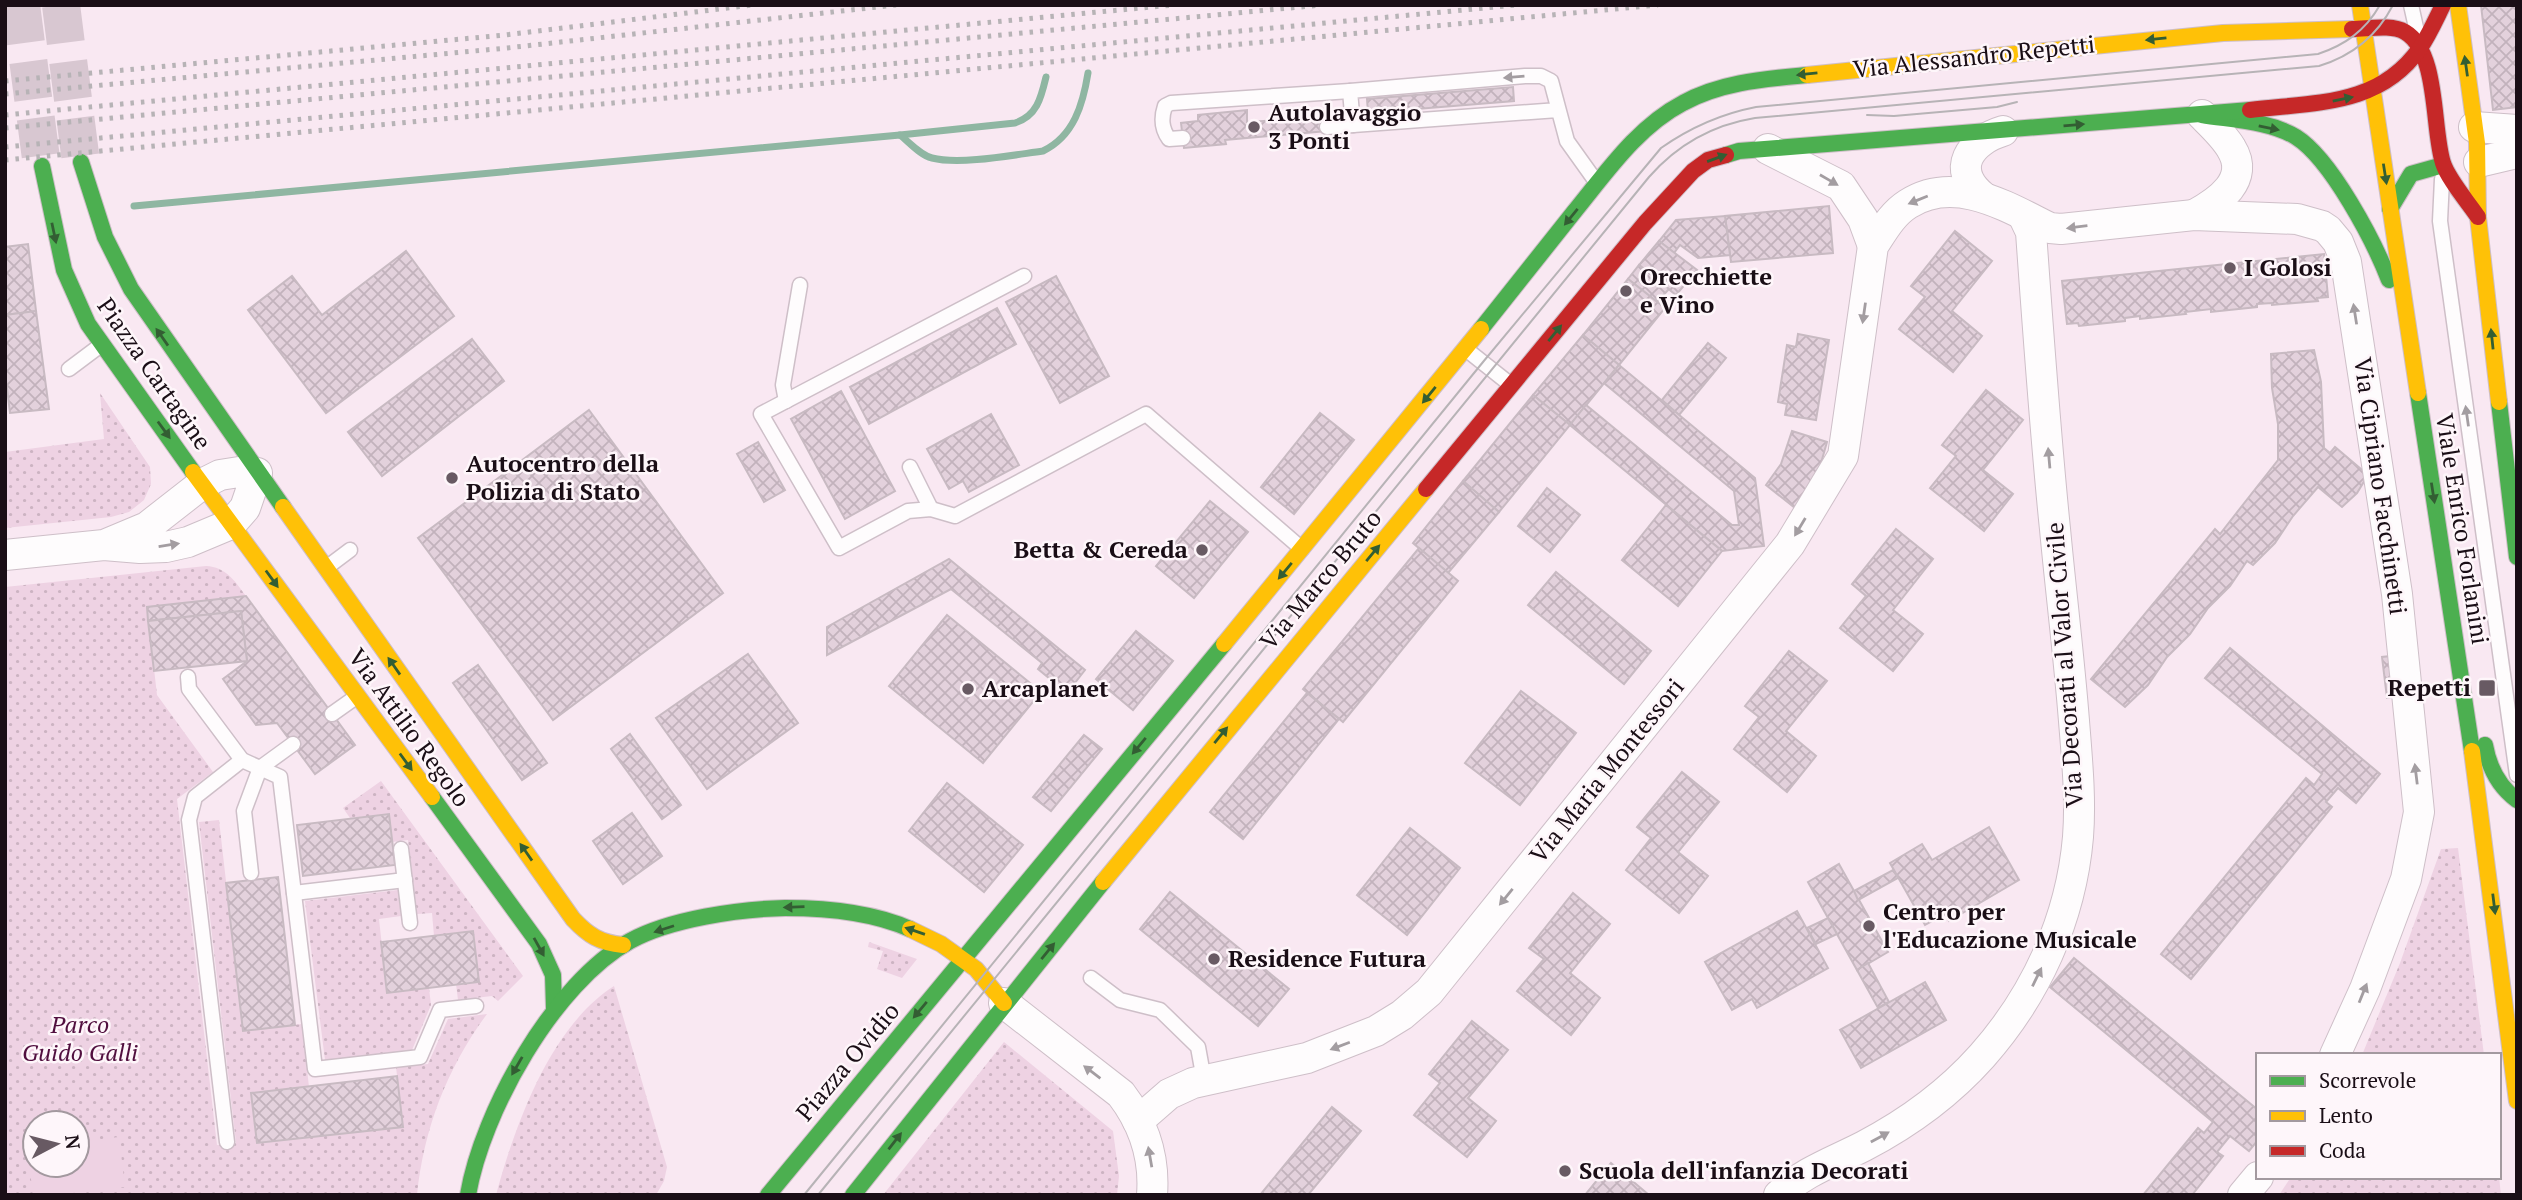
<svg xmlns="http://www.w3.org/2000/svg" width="2522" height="1200" font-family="'PT Serif',serif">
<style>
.green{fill:url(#green-dots);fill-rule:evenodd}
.pitch{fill:#eed2e3}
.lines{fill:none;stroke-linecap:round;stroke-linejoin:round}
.stream{stroke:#8fb6a2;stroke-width:7}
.building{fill:url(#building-cross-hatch);stroke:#c8bac2;stroke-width:2}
.secondary-tunnel{stroke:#d8c7d1;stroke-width:38;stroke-dasharray:38 19;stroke-linecap:butt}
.lane-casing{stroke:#cebfc8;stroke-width:17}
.street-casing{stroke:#cebfc8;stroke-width:32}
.fast-casing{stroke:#cebfc8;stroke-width:18}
.slow-casing{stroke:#cebfc8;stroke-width:18}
.jam-casing{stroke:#cebfc8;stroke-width:18}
.lane{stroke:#fefcfd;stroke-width:14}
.street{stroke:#fefcfd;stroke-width:30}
.fast{stroke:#4caf50;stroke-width:16}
.slow{stroke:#ffc107;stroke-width:16}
.jam{stroke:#c62828;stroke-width:16}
.tram{stroke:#b7b3b6;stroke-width:2}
.rail{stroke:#b7b3b6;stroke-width:5;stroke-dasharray:3.5 7;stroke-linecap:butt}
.oneway{fill:#335e33}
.oneway2{fill:#a39da1}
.poi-dot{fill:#685a63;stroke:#fef6fa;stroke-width:2.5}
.labels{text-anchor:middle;stroke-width:5;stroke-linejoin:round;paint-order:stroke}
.street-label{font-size:24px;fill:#1a0e16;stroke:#fef6fa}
.poi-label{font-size:24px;font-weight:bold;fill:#1a0e16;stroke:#fef6fa;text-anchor:start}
.park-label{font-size:24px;font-style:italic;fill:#510f3f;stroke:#fef6fa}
</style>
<defs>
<pattern id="green-dots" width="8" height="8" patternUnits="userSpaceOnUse" patternTransform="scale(1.75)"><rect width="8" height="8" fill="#eed2e3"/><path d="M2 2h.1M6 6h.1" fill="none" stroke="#ccb3c2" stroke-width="1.8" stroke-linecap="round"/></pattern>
<pattern id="building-cross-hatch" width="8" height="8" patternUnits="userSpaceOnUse" patternTransform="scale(1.75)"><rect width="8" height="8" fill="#e3d1dc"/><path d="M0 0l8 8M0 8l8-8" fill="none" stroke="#c2b2bc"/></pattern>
</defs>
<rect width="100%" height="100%" fill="#f9e8f2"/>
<g class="green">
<path d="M100,393L150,467L151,484L144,500L129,512L111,517L5,528V452L104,439Z"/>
<path d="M206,566C226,567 235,581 246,596L147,607L157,695L213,772L177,799L217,1145L236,1143L199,822L219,820L243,1030L302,1024L309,1087L251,1093L257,1143L403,1127L396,1067L428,1064L448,1019L487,1014C447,1068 424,1128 417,1195H5V587ZM35,1123H77V1165H35Z"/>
<path d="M381,781L523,976L498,1001L492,996L458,1000L456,984L479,982L473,931L434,936L432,913L417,914L408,840L392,842L389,814L350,818L343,808Z"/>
<path d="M2458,848L2484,1055H2362L2400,963L2441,849Z"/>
<path d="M398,890L401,916L379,919L387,992L429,988L431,1005L412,1050L325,1060L305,901Z"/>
<path d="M869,942L917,959L902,978L877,969L883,951L868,947Z"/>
<path d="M614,986L667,1167L664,1181L656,1195H496C515,1125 550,1027 614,986Z"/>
<path d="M1004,1042L1113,1131L1119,1176L1117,1195H883Z"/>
<path d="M2291,1177H2499L2501,1195H2279Z"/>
</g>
<path class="pitch" d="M119,1137L125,1187L55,1195H33L27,1148L35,1147V1165H77V1142Z"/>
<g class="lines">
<g class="stream">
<path d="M900,135L1015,123C1037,116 1041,98 1046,77"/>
<path d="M134,206L900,135C909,142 920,155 932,158C960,165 1013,155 1043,151C1074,136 1083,104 1088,73"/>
</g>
</g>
<g class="building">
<path d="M2481,5H2517V107L2493,110Z"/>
<path d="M1513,87L1514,101L1368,113L1367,99Z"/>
<path d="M1247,110V122L1326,117L1327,131L1225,140L1226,144L1184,148L1181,123L1198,121V115Z"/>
<path d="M1829,206L1833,253L1731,262L1725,216Z"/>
<path d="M1725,216L1730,255L1698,258L1680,245L1674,253L1659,241L1676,220Z"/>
<path d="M1955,231L1992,261L1952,311L1982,336L1953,372L1899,329L1925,297L1911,286Z"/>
<path d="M1659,241L1697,270L1676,295L1639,265Z"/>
<path d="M28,244L36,311L5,315V247Z"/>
<path d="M406,251L454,316L326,413L248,310L292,276L322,315Z"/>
<path d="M2324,254L2328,297L2317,298L2318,301L2272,305V303L2257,304V307L2211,312V309L2185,312L2186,314L2140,319V316L2125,318V321L2079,326L2078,323L2067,324L2062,281Z"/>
<path d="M1639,265L1669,289L1657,302L1628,279Z"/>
<path d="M1056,276L1109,376L1060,403L1006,302Z"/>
<path d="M1628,279L1665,308L1619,365L1583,335Z"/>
<path d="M997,308L1016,344L869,424L850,387Z"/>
<path d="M36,311L49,409L10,413L5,372V315Z"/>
<path d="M1798,334L1829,340L1816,420L1785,415L1787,404L1778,402L1787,345L1796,347Z"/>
<path d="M1583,335L1619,365L1570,425L1533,395Z"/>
<path d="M472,339L504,381L382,476L348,432Z"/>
<path d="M1708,343L1726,358L1679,415L1662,400Z"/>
<path d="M2314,350L2321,382L2324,448L2330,453L2335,447L2368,475L2357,493L2342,507L2318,487L2293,516L2275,543L2253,565L2247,561L2230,586L2208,608L2190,634L2167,657L2148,685L2125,707L2091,679L2215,529L2220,534L2278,460V424L2272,388L2271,354Z"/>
<path d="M1619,365L1755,478L1764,546L1722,551L1570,425L1586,405L1732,525H1739L1734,491L1604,383Z"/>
<path d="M1986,390L2023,420L1983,470L2013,494L1984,531L1930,488L1956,456L1942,445Z"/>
<path d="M841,391L895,491L845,519L791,419Z"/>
<path d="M1533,395L1570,425L1499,512L1463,481Z"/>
<path d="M589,410L723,593L553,720L418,538Z"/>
<path d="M1320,413L1354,440L1294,514L1261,487Z"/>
<path d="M991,414L1019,465L969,492L963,481L949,489L927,449Z"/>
<path d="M1792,431L1827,442L1819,470L1795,508L1766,485L1781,464Z"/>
<path d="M758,442L785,490L764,502L737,454Z"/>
<path d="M1463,481L1499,512L1448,573L1413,543Z"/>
<path d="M1547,488L1580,515L1550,552L1518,526Z"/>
<path d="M1210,501L1248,532L1194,598L1156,566Z"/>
<path d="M1666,505L1722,551L1678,606L1622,560Z"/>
<path d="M1896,529L1933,559L1893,610L1923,634L1893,671L1840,628L1866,596L1852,584Z"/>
<path d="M1419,548L1458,581L1343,722L1303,689Z"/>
<path d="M949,559L1085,670L1067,693L1038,669L1042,663L951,589L827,655V627Z"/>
<path d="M1556,572L1651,651L1624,684L1528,605Z"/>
<path d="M246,596L355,745L315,774L277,723L256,725L223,679L247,661L241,611L148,621L147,607Z"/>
<path d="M241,611L247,661L154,671L148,621Z"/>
<path d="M947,615L1041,692L983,763L889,686Z"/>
<path d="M1136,631L1173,661L1133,710L1096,679Z"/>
<path d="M2230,648L2380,774L2356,803L2338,788L2326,802L2332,807L2191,979L2161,954L2306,778L2314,785L2322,774L2205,678Z"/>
<path d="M1789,651L1827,681L1786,731L1816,756L1787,792L1734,749L1759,717L1745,706Z"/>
<path d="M748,654L798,723L707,789L656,718Z"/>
<path d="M2400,655L2405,696L2387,698L2382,657Z"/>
<path d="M478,665L547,763L522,780L453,683Z"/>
<path d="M1521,691L1576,733L1520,805L1465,763Z"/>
<path d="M1307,693L1339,719L1243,839L1210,812Z"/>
<path d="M630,734L681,805L662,819L611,749Z"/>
<path d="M1084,735L1102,749L1051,811L1033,797Z"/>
<path d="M1682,772L1719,802L1678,852L1708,876L1679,913L1626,870L1651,838L1637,827Z"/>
<path d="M947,783L1023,845L984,892L909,831Z"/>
<path d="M632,813L662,856L623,884L593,841Z"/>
<path d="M389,814L395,865L303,876L297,825Z"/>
<path d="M1989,827L2019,880L1949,921L1945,914L1925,925L1890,863L1922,844L1932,860Z"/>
<path d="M1410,828L1460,868L1407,935L1357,895Z"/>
<path d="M1839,864L1888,952L1857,970L1808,882Z"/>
<path d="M1893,870L1898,878L1858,900L1854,891Z"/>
<path d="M278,877L295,1025L243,1031L226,883Z"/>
<path d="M1170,892L1289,989L1258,1026L1140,929Z"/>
<path d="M1573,893L1610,924L1570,973L1600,998L1571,1035L1517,991L1544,959L1529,948Z"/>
<path d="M1797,911L1828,968L1757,1008L1752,999L1732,1010L1705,962Z"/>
<path d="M1828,918L1837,934L1816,944L1807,928Z"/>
<path d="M473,931L479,982L387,993L381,942Z"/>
<path d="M2074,958L2258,1110V1140L2249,1151L2230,1136L2217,1152L2223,1156L2192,1195H2143L2198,1128L2204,1133L2213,1122L2050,987Z"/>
<path d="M1868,963L1889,1002L1878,1008L1857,970Z"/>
<path d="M1925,982L1946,1020L1861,1068L1840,1030Z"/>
<path d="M1472,1021L1508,1050L1468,1098L1496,1121L1467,1157L1414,1115L1440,1083L1429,1074Z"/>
<path d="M397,1076L403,1127L257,1143L251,1093Z"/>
<path d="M1332,1107L1361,1131L1308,1195H1260Z"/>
<path d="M1611,1163L1649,1195H1585Z"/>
</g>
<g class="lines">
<g class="secondary-tunnel">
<path d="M21,5L42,166"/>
<path d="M61,5L81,162"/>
</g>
<defs>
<g id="lane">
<path d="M2411,5L2417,32"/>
<path d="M1558,110L1353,125L1350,91L1525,76H1541L1551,81L1567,141L1597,183"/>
<path d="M1327,127L1353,125"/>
<path d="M1183,138L1169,139C1161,128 1161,118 1165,106L1171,103L1350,91"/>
<path d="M2442,179L2440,221L2517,775"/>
<path d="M1024,276L761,414L839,548L908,511L931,509L955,516L1146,414L1302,549"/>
<path d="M1467,350L1511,385"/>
<path d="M69,369L101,345"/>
<path d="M786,401L783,385L800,285"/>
<path d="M910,467L931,509"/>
<path d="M326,568L350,550"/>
<path d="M188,677L189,689L242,760L280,777L315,1069L420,1057L440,1010L476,1006"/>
<path d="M332,714L356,697"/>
<path d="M401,849L410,923"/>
<path d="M251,873L244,811L260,768L293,744"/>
<path d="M294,893L405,880"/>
<path d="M1091,978L1120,1000L1160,1010L1198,1047L1204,1080"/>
<path d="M227,1142L189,820L195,797L242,760"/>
</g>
<g id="street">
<path d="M2474,127L2517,130"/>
<path d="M1768,149L1841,186L1863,219L1873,246"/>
<path d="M2479,162L2517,153"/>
<path d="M1982,196C1950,169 1970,141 2003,131"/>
<path d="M2194,215C2218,202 2251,180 2231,148C2224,136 2212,125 2202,115"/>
<path d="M5,555L104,545L140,548L166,547L188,542L231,524L245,508L257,473L239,472L220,475L202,484L147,527L104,545"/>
<path d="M1004,1003L1121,1094C1144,1124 1155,1157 1152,1195"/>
<path d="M1138,1121L1169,1094L1193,1083L1307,1058L1376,1031L1402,1015L1429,992L1790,544L1843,456L1873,246C1883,231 1892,214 1908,204C1955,174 2007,207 2050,228L2061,229L2194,215L2297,219L2322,226L2328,230L2338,242L2346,262L2397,594L2419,812L2406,879L2365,989L2335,1055"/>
<path d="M1779,1195C1803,1172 1835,1161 1864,1146C1908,1123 1949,1093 1982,1056C2036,995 2071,919 2078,837C2081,799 2077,759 2074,721C2069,657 2061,593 2055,529C2045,431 2038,331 2031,232L2023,215"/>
<path d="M2243,1195L2258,1177"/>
</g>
<g id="fast">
<path d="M2202,115C2232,120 2270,121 2296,137C2331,159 2374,241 2389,280"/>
<path d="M1726,155L1739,151L2250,110"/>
<path d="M81,162L105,237L131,289L283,507"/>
<path d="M42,166L64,270L88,324L193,472"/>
<path d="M2390,209L2411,174L2443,165"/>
<path d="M1481,329C1512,290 1543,251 1574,212C1606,173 1637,127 1683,103C1721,82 1765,79 1807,75"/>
<path d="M2418,393L2472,751"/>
<path d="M2499,402L2517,557"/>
<path d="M2485,745C2489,768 2498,786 2517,800"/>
<path d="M432,797L539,944L553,975L554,1008"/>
<path d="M468,1195C482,1112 554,983 630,941C670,919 739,909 785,908C826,908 872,912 910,929"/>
<path d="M768,1195L1224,644"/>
<path d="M853,1195L1103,882"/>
</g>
<g id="slow">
<path d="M2360,5L2418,393"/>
<path d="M2458,5L2477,143L2478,217L2499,402"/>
<path d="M1807,75L2223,33L2352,29"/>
<path d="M193,472L432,797"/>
<path d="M283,507L573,919C588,935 600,943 623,945"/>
<path d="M1224,644L1481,329"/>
<path d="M2472,751L2517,1101"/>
<path d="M1103,882L1426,489"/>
<path d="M910,929L941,944L976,969L1004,1003"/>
</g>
<g id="jam">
<path d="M2352,29C2368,29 2391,24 2405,32C2439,52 2432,129 2443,163C2448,179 2468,202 2478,217"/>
<path d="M2250,110C2314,102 2379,107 2420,48C2429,35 2436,19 2443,5"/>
<path d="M1426,489L1645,223L1693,171L1708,160L1726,155"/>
</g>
</defs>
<use href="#lane" class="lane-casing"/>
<use href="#street" class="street-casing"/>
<use href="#fast" class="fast-casing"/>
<use href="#slow" class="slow-casing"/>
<use href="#jam" class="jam-casing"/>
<use href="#lane" class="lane"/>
<use href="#street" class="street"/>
<use href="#fast" class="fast"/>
<use href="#slow" class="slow"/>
<use href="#jam" class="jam"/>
<g class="tram">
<path d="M1867,115L1894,116L1997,107L2017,102"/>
<path d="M804,1195L1483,362L1661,148C1691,127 1720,114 1756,107L2318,54C2345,45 2365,31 2380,5"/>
<path d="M818,1195L1649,177C1677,145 1712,125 1755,118L2319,66C2352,56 2377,36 2393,5"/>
</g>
<g class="rail">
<path d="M5,81L505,35L753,5"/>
<path d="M5,94L507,48L896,5"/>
<path d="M5,115L1173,5"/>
<path d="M5,128L1322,5"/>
<path d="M5,147L1517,5"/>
<path d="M5,160L1658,5"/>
</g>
</g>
<defs><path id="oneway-solid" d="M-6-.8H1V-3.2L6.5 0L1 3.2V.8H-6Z" transform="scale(1.75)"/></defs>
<g class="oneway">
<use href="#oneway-solid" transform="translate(2156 39) rotate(174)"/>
<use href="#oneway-solid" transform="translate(2466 66) rotate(-98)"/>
<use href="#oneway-solid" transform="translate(1807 74) rotate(174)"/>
<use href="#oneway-solid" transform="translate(2343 99) rotate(-12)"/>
<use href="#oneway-solid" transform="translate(2074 125) rotate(-5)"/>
<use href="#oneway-solid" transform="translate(2269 128) rotate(12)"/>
<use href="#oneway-solid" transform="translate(1717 158) rotate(-20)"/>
<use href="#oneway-solid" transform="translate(2385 174) rotate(81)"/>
<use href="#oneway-solid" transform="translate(1571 217) rotate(129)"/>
<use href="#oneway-solid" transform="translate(54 233) rotate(78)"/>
<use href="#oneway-solid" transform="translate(1555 333) rotate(-51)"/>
<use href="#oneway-solid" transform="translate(162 337) rotate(-125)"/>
<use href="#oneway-solid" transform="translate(2492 339) rotate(-96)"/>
<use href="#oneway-solid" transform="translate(1429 395) rotate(129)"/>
<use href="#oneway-solid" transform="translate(164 430) rotate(54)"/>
<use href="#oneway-solid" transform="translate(2433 493) rotate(81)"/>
<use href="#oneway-solid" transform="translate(1373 553) rotate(-50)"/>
<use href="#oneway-solid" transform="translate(1285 571) rotate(130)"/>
<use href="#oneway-solid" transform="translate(272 579) rotate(54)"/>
<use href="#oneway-solid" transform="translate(394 666) rotate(-125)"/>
<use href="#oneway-solid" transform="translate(1221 735) rotate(-51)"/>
<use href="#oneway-solid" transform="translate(1139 746) rotate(130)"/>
<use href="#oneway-solid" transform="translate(406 762) rotate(54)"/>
<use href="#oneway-solid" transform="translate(526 852) rotate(-125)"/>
<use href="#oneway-solid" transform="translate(2494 904) rotate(83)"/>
<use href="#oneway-solid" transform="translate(794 907) rotate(178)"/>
<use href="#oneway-solid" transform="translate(664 929) rotate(162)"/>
<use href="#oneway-solid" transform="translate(915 931) rotate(-161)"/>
<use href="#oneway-solid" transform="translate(539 947) rotate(61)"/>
<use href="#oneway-solid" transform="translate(1048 951) rotate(-51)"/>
<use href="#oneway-solid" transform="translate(920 1010) rotate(130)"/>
<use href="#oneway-solid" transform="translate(517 1066) rotate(120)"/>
<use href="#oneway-solid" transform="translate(895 1141) rotate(-52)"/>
</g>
<g class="oneway2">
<use href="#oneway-solid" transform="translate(1514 77) rotate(175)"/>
<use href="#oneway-solid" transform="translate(1829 180) rotate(30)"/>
<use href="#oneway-solid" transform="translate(1918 200) rotate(158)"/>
<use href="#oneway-solid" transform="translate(2077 227) rotate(173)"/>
<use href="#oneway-solid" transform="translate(1864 313) rotate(98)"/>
<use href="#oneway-solid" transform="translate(2355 314) rotate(-99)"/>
<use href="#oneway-solid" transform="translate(2467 416) rotate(-98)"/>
<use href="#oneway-solid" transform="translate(2049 458) rotate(-95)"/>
<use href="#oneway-solid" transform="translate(1800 527) rotate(121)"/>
<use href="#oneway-solid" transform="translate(169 545) rotate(-9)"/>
<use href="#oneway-solid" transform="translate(2416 774) rotate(-97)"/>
<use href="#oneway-solid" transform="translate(1506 897) rotate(129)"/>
<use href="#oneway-solid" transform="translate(2037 977) rotate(-64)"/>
<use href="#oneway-solid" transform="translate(2363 993) rotate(-68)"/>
<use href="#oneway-solid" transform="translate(1340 1046) rotate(159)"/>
<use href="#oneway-solid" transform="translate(1092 1072) rotate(-143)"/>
<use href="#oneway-solid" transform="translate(1880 1137) rotate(-29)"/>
<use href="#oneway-solid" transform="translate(1150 1157) rotate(-100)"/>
</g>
<g class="poi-dot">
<circle cx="1254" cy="127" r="7"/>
<circle cx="2230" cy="268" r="7"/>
<circle cx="1626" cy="291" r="7"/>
<circle cx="452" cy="478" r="7"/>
<circle cx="1202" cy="550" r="7"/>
<rect x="2478" y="679" width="18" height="18" rx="3.5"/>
<circle cx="968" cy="689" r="7"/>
<circle cx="1869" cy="926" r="7"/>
<circle cx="1214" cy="959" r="7"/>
<circle cx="1565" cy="1171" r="7"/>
</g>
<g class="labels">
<g class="street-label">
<text transform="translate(1974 57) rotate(-6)" y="8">Via Alessandro Repetti</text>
<text transform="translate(154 374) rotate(55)" y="8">Piazza Cartagine</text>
<text transform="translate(2380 486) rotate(82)" y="8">Via Cipriano Facchinetti</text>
<text transform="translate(2462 529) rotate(81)" y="8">Viale Enrico Forlanini</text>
<text transform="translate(1321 580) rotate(-50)" y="8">Via Marco Bruto</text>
<text transform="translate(2065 665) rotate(-94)" y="8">Via Decorati al Valor Civile</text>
<text transform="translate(409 728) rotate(54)" y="8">Via Attilio Regolo</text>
<text transform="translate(1607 771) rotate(-51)" y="8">Via Maria Montessori</text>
<text transform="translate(848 1062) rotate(-50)" y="8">Piazza Ovidio</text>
</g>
<g class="poi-label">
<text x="1268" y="121">Autolavaggio<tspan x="1268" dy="28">3 Ponti</tspan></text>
<text x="2244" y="276">I Golosi</text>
<text x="1640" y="285">Orecchiette<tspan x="1640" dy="28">e Vino</tspan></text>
<text x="466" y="472">Autocentro della<tspan x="466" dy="28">Polizia di Stato</tspan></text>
<text x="1188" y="558" text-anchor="end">Betta &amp; Cereda</text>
<text x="2471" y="696" text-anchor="end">Repetti</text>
<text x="982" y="697">Arcaplanet</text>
<text x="1883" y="920">Centro per<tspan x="1883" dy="28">l'Educazione Musicale</tspan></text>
<text x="1228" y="967">Residence Futura</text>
<text x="1579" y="1179">Scuola dell'infanzia Decorati</text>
</g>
<g class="park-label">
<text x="80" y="1033">Parco<tspan x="80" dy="28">Guido Galli</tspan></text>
</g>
</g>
<rect width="2522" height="1200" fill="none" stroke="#1a0e16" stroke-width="14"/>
<rect x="2256" y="1053" width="245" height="126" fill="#fef6fa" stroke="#a3999f" stroke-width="2"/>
<rect x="2270" y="1076" width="35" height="10" fill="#4caf50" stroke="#a3999f" stroke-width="2"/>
<text x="2319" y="1088" font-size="21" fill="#1a0e16">Scorrevole</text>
<rect x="2270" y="1111" width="35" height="10" fill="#ffc107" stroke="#a3999f" stroke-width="2"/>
<text x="2319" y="1123" font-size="21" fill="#1a0e16">Lento</text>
<rect x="2270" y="1146" width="35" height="10" fill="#c62828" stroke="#a3999f" stroke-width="2"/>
<text x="2319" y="1158" font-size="21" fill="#1a0e16">Coda</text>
<g transform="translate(56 1144) rotate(83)"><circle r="33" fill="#fef6fa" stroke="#a3999f" stroke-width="2"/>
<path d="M0-5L12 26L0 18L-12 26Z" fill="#685a63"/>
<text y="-10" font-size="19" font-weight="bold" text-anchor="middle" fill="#1a0e16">N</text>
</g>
</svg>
